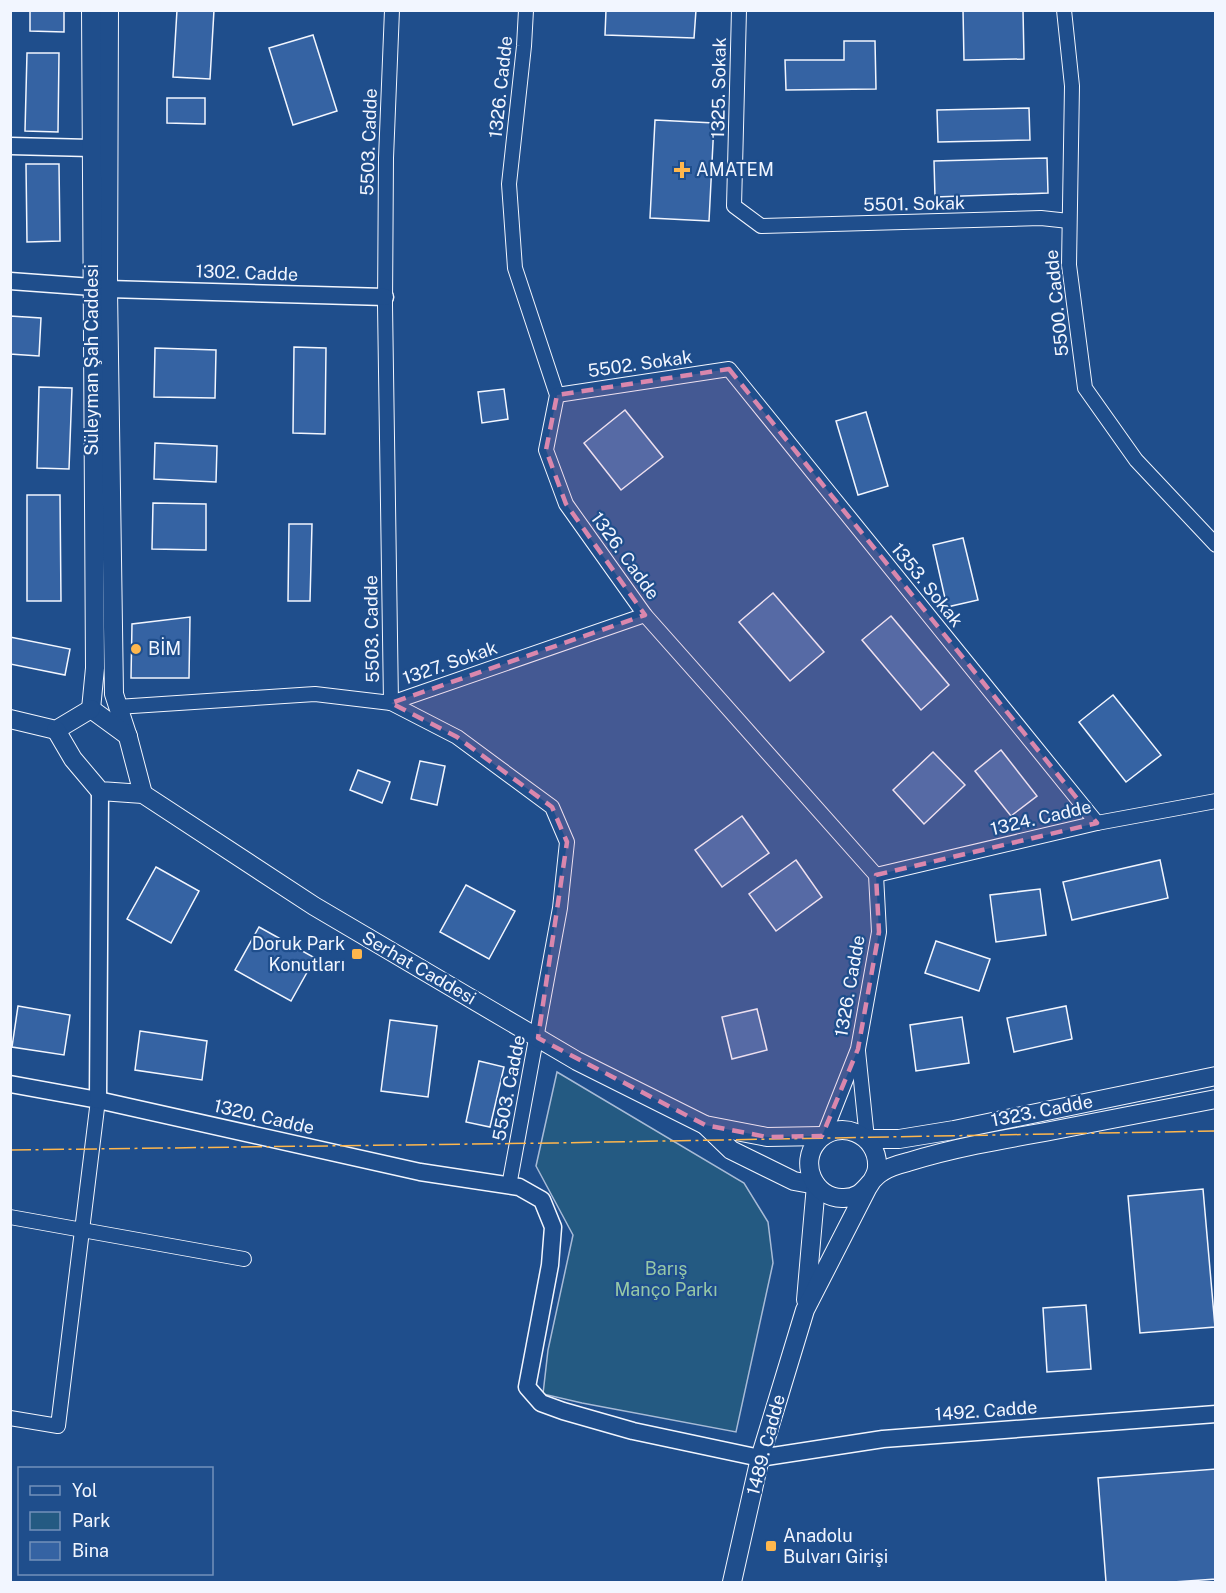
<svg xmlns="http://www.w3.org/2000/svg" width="1226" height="1593" font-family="'Public Sans',sans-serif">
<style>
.green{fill:#245a82;stroke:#a8bbd7;stroke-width:1.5}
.building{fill:#3563a3;stroke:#f2f6ff;stroke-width:1.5}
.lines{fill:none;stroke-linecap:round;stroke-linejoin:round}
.minor-casing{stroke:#f2f6ff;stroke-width:16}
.tertiary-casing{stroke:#f2f6ff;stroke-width:19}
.secondary-casing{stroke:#f2f6ff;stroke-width:20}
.minor{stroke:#1f4e8c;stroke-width:14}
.tertiary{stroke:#1f4e8c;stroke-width:16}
.secondary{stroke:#1f4e8c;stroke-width:18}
.power{stroke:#ffb74d;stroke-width:1.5;stroke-dasharray:21 4.5 3 4.5;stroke-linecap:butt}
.marked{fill:#da87ad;fill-opacity:0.2;stroke:#da87ad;stroke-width:4.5;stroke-dasharray:12 8;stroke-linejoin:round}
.poi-dot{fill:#ffb74d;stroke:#1f4e8c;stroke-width:2}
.labels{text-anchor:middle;stroke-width:4.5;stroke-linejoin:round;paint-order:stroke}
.street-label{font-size:18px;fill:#f2f6ff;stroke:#1f4e8c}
.poi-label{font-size:18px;fill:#f2f6ff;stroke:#1f4e8c;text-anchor:start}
.park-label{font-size:18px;fill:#97c8a6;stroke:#1f4e8c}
</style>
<rect width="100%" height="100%" fill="#1f4e8c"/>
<path class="green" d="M557,1072L744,1183L768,1222L773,1263L736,1432L582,1403L543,1394L548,1350L573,1235L536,1166Z"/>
<g class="building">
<path d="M30,10H64V32L30,31Z"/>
<path d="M177,10H214L210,79L173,77Z"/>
<path d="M606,10H696L694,38L605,35Z"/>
<path d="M963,10H1023L1024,59L964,60Z"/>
<path d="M313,35L337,111L293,125L269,48Z"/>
<path d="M844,41H875L876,89L786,90L785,60H844Z"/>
<path d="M27,53H59L58,132L25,131Z"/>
<path d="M167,98H205V124L167,123Z"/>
<path d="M1029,108L1030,140L938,142L937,110Z"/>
<path d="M655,120L714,123L709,221L650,218Z"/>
<path d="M1047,158L1048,193L935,197L934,161Z"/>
<path d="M26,164H59L60,241L27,242Z"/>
<path d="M10,316L41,318L39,356L10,354Z"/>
<path d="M294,347L326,348L325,434L293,433Z"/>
<path d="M155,348L216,350L215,398L154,397Z"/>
<path d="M39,387L72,388L69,469L37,468Z"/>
<path d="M504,389L508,419L482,423L478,392Z"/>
<path d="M625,410L663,457L621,490L584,443Z"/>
<path d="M866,412L888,486L858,495L836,421Z"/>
<path d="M155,443L217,446L216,482L154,479Z"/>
<path d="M27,495H60L61,601H27Z"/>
<path d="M153,503L206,504V550L152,549Z"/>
<path d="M289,524H312L310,601H288Z"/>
<path d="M963,538L978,600L947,607L933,545Z"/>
<path d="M773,593L824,652L790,681L739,622Z"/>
<path d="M891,616L949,685L921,710L862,640Z"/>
<path d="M190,617L189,678H131L132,624Z"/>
<path d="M10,637L70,649L65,675L10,664Z"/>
<path d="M1113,695L1161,755L1126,782L1079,722Z"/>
<path d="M1001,750L1037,796L1011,816L975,771Z"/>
<path d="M933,752L965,785L924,824L893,790Z"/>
<path d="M420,761L445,766L437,805L411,799Z"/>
<path d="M358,770L390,782L382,803L350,790Z"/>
<path d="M742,816L769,853L722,887L695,850Z"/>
<path d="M796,860L822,897L776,931L749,894Z"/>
<path d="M1160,860L1168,898L1072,920L1063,882Z"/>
<path d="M156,867L199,891L171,943L127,919Z"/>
<path d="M466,885L515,911L489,959L440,932Z"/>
<path d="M1040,889L1046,935L996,942L990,895Z"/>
<path d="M259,927L315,958L291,1001L235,970Z"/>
<path d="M936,941L990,959L979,991L925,973Z"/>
<path d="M18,1006L70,1015L64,1055L12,1047Z"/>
<path d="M1066,1006L1072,1039L1014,1052L1007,1018Z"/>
<path d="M757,1009L767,1050L732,1059L722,1017Z"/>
<path d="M962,1017L969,1063L916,1071L910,1025Z"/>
<path d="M390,1020L437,1026L428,1097L381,1091Z"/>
<path d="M140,1031L207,1041L202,1080L135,1070Z"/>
<path d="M479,1061L504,1067L490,1127L466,1122Z"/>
<path d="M1203,1189L1215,1327L1140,1333L1128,1196Z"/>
<path d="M1086,1305L1091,1369L1047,1372L1043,1308Z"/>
<path d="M1216,1469V1579L1173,1582H1106L1098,1478Z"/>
</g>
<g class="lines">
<defs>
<g id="minor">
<path d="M526,10L524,46L509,184L515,268L557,395L546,450L566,504L645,615L876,875L879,932L858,1049L824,1135"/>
<path d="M739,10L734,206L761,226L1041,218L1069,221"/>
<path d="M1064,10L1072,86L1069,265L1085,388L1136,460L1216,545"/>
<path d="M557,395L729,369L1097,823"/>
<path d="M391,703L385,305L386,158L392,10"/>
<path d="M391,703L457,737L552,807L567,842L560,908L509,1186"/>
<path d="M117,707L315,694L391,703L645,615"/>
<path d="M876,875L1097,823L1216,801"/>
<path d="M858,1051L867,1139"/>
<path d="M10,1217L244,1259"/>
<path d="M10,1418L58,1426L98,1100"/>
</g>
<g id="tertiary">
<path d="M10,146L91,148"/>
<path d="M10,281L92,287"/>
<path d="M108,289L385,297"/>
<path d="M10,1084L98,1100L420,1172L519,1187L542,1200L553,1227L550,1265L527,1387L541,1403L563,1411L633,1431L760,1458L883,1439L1216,1414"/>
<path d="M98,1100L100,791"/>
</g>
<g id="secondary">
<path d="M109,10L108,289L114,694L128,737L143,794"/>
<path d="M91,709L95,668L91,10"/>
<path d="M91,709L128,736"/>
<path d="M10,719L56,730L91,709"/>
<path d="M56,730L73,759L100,791L143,794L314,906L577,1061L705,1125L767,1137L822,1136"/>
<path d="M705,1125L731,1150L794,1181L816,1185"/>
<path d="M867,1139H899L954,1130L1216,1076"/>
<path d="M806,1300L816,1185"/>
<path d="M732,1582L760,1458L805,1310L868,1187C872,1181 877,1174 877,1167C879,1134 838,1117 817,1142C799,1163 814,1198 842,1198C865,1199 867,1181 882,1172C889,1167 900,1164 908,1162C953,1148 999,1140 1045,1132C1102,1121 1159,1110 1216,1099"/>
</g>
</defs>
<use href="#minor" class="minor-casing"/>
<use href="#tertiary" class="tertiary-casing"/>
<use href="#secondary" class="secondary-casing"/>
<use href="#minor" class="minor"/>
<use href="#tertiary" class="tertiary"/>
<use href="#secondary" class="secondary"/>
<path class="power" d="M10,1150L554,1143L1216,1131"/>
</g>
<path class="marked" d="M729,369L1097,823L876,875L879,932L858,1049L822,1136L767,1137L705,1125L538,1038L567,842L552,807L457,737L391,703L645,615L566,504L546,450L557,395Z"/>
<g class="poi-dot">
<path d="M679 161h6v6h6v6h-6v6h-6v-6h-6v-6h6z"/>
<circle cx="136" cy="649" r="6"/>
<rect x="351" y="948" width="12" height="12" rx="3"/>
<rect x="765" y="1540" width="12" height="12" rx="3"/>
</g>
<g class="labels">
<g class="street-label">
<text transform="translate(501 87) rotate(-84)" y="6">1326. Cadde</text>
<text transform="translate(719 88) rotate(-89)" y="6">1325. Sokak</text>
<text transform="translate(369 142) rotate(-88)" y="6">5503. Cadde</text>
<text transform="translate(914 204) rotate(-1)" y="6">5501. Sokak</text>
<text transform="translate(247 273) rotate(2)" y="6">1302. Cadde</text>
<text transform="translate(1057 303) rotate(-96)" y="6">5500. Cadde</text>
<text transform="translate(92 360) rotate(-90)" y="6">Süleyman Şah Caddesi</text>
<text transform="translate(640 364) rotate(-8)" y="6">5502. Sokak</text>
<text transform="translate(625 556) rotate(54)" y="6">1326. Cadde</text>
<text transform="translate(927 585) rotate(51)" y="6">1353. Sokak</text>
<text transform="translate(372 629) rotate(-91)" y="6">5503. Cadde</text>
<text transform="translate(450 663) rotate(-19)" y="6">1327. Sokak</text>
<text transform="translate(1041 818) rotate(-13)" y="6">1324. Cadde</text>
<text transform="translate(419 968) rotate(30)" y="6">Serhat Caddesi</text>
<text transform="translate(850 986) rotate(-80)" y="6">1326. Cadde</text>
<text transform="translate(509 1088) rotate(-79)" y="6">5503. Cadde</text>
<text transform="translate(1042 1111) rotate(-11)" y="6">1323. Cadde</text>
<text transform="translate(264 1117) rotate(13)" y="6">1320. Cadde</text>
<text transform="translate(986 1411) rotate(-4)" y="6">1492. Cadde</text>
<text transform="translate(766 1445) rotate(-75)" y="6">1489. Cadde</text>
</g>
<g class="poi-label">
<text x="696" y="176">AMATEM</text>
<text x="148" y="655">BİM</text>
<text x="345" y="950" text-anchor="end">Doruk Park<tspan x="345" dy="21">Konutları</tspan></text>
<text x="783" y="1542">Anadolu<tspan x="783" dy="21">Bulvarı Girişi</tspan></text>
</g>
<g class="park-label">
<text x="666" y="1275">Barış<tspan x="666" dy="21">Manço Parkı</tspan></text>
</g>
</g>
<rect width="1226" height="1593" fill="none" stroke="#f2f6ff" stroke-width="24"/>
<rect x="18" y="1467" width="195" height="108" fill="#1f4e8c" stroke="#7391ba" stroke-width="1.5"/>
<rect x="30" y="1486" width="30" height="9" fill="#1f4e8c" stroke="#7391ba" stroke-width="1.5"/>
<text x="72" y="1497" font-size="18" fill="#f2f6ff">Yol</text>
<rect x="30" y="1512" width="30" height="18" fill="#245a82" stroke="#7391ba" stroke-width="1.5"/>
<text x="72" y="1527" font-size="18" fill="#f2f6ff">Park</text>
<rect x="30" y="1542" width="30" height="18" fill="#3563a3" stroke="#7391ba" stroke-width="1.5"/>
<text x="72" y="1557" font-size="18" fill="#f2f6ff">Bina</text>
</svg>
